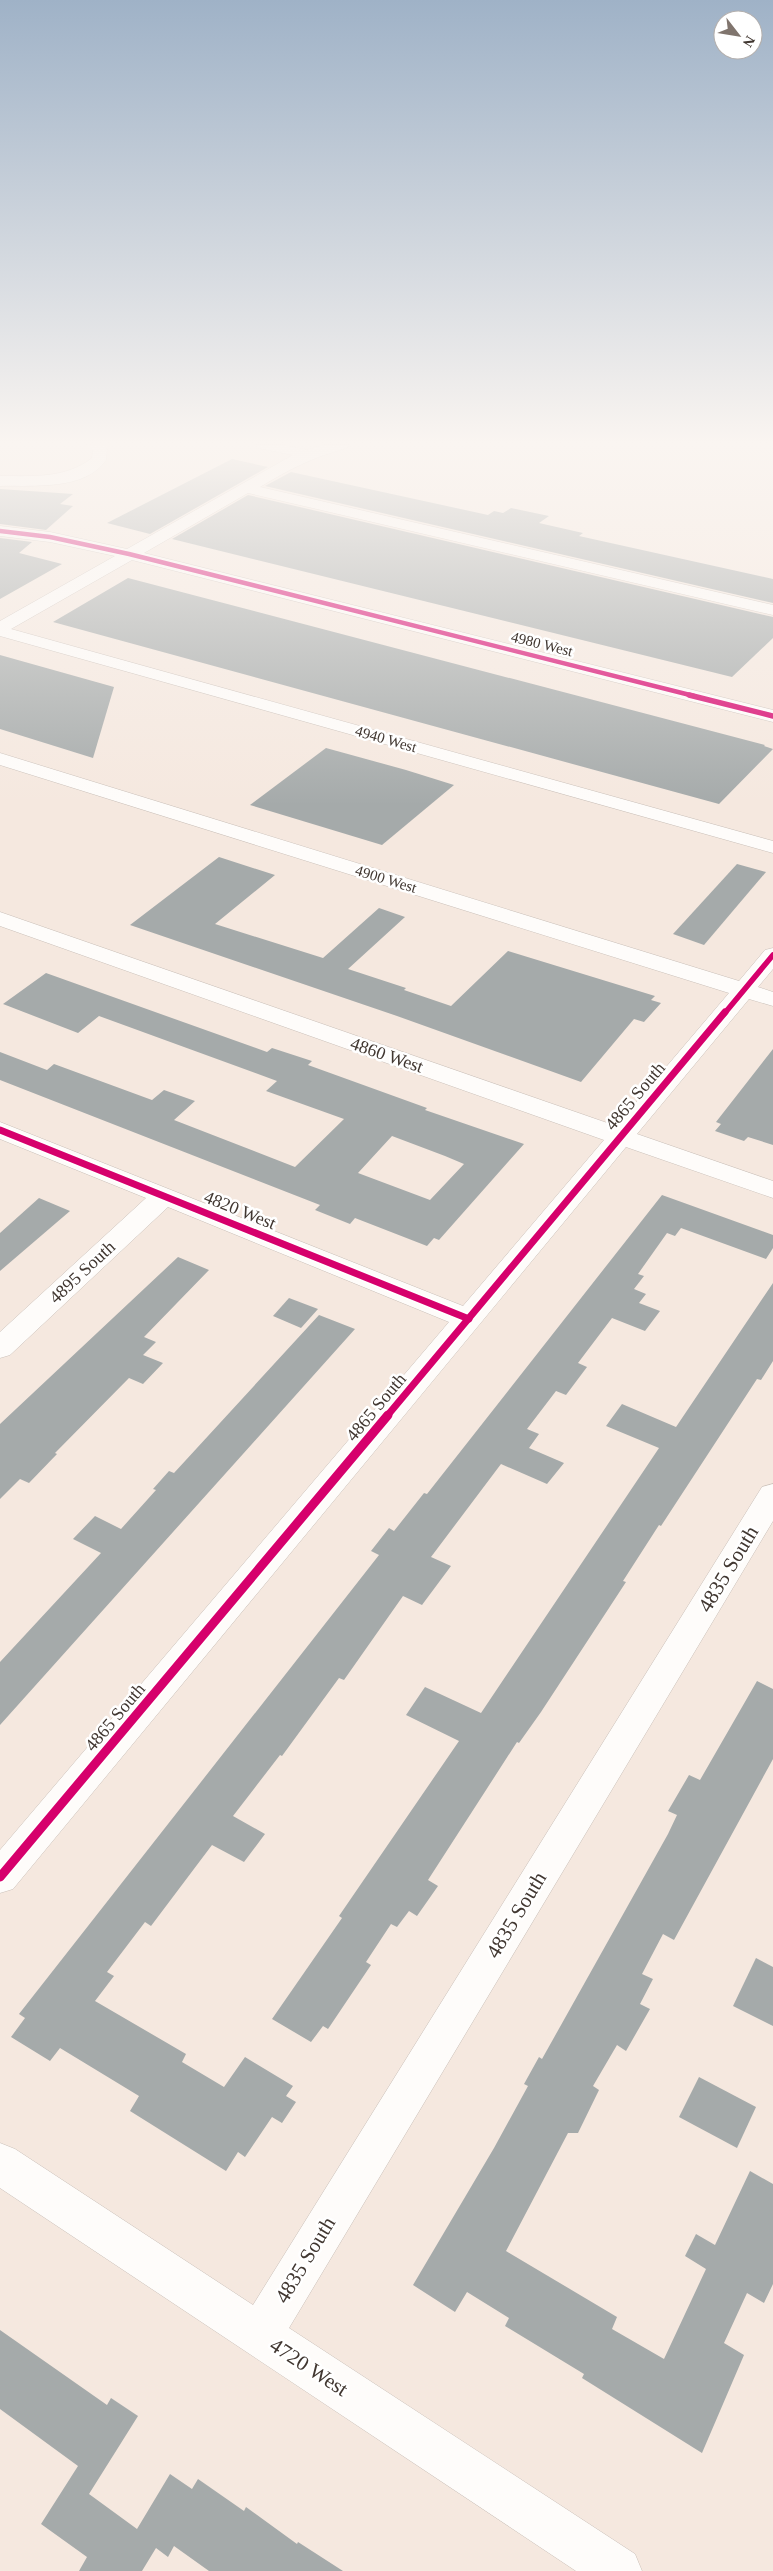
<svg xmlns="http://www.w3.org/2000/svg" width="773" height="2571" font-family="Georgia,serif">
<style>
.building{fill:#a5aaaa;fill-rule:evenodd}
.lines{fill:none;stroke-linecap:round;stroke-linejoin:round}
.minor-casing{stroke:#c9bfb8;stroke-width:1}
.minor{fill:#fefcfa;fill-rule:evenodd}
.cycleway-far3-casing{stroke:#fff;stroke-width:6}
.cycleway-far2-casing{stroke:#fff;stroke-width:8}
.cycleway-far1-casing{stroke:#fff;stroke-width:10}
.cycleway-casing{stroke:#fff;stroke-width:12}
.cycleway-far3{stroke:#d6006c;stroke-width:4.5}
.cycleway-far2{stroke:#d6006c;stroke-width:5.5}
.cycleway-far1{stroke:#d6006c;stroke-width:7}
.cycleway{stroke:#d6006c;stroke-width:9}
.labels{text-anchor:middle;stroke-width:5;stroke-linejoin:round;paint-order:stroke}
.far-street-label{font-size:15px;fill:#413731;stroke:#fff}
.street-label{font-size:18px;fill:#413731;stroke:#fff}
.near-street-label{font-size:21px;fill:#413731;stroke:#fff}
</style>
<rect width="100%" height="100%" fill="#f5e8df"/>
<g class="building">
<path d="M232,459L268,467L150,534L107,523Z"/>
<path d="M291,472L488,515L494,511L503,513L511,508L549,516L539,523L583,533L579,536L773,579V603L265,486Z"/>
<path d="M0,489L73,494L60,504L73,506L46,530L0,524Z"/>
<path d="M248,495L773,617V638L732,677L172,539Z"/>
<path d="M0,538L32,542L19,553L62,564L0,599Z"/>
<path d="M128,578L765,745L764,746L773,749L719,804L53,622Z"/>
<path d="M0,655L114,687L93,758L0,729Z"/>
<path d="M326,748L406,770L454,785L382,845L250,805Z"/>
<path d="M219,857L275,875L215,924L323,958L379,908L405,917L348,969L406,988L404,990L451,1006L508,951L655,996L651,1000L661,1003L644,1022L634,1019L581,1082L397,1016L130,925Z"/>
<path d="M737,864L766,872L704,945L673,934Z"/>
<path d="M46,973L267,1052L272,1048L312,1061L308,1065L427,1108L425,1110L524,1144L439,1240L434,1238L427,1246L355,1218L350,1224L315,1210L320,1205L0,1080V1052L47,1070L54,1064L152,1100L164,1090L195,1101L174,1120L295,1167L344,1119L266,1091L277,1081L99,1016L78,1033L3,1004ZM392,1136L445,1156L464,1164L430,1200L358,1173Z"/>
<path d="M773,1049V1145L748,1137L744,1141L715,1131L721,1124L716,1122Z"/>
<path d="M662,1195L773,1235V1248L766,1259L681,1228L675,1236L667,1233L638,1274L644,1276L634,1289L646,1294L639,1303L660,1311L645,1331L612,1318L578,1363L587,1367L566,1395L556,1391L527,1429L539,1434L529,1448L564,1463L547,1484L501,1464L431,1557L451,1566L422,1605L403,1596L344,1680L339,1678L282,1756L280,1755L233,1816L265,1834L244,1862L212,1845L151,1926L145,1922L107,1972L114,1976L95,2001L186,2054L182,2062L224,2087L245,2057L293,2086L286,2096L296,2102L282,2123L272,2117L245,2157L238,2152L226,2171L130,2111L139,2096L60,2048L50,2061L11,2037L25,2018L19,2014L379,1555L371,1551L389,1528L394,1531L424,1493L427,1494Z"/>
<path d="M39,1198L70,1211L0,1271V1233Z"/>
<path d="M178,1257L209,1270L144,1337L156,1342L143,1355L163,1363L143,1384L129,1378L55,1453L57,1454L29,1483L20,1479L0,1499V1424Z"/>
<path d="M773,1283V1361L761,1380L757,1379L661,1526L659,1525L623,1581L626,1582L541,1712L519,1743L517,1742L428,1880L438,1886L417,1916L409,1911L397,1927L391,1924L366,1962L371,1965L328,2029L323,2026L311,2042L272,2019L342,1918L339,1916L459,1741L406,1715L425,1687L481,1713L659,1448L606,1426L622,1404L676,1427Z"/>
<path d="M289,1298L318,1309L301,1328L273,1316Z"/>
<path d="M319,1315L355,1329L0,1725V1662L101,1553L73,1539L95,1516L121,1529L156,1490L153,1489L169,1471L174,1473Z"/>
<path d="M757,1681L773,1689V1759L674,1940L663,1934L642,1974L653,1979L640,2004L650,2009L626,2051L617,2045L593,2086L599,2090L578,2133H568L506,2251L617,2317L612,2329L664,2359L706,2269L685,2256L696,2234L715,2245L750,2171L773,2184V2284L764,2303L747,2293L724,2343L744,2355L702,2453L582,2378L584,2374L505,2326L509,2318L467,2292L455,2312L413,2285L494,2148L528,2086L524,2084L539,2057L542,2059L668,1834L677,1815L668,1811L689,1775L700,1780Z"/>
<path d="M756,1958L773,1967V2026L733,2006Z"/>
<path d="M699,2077L756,2107L737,2148L679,2117Z"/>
<path d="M0,2330L107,2405L111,2398L138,2416L89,2494L137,2529L170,2474L192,2489L198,2479L244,2511L246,2507L297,2544L298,2542L343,2571H209L174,2546L168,2557L156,2548L142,2571H79L87,2557L41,2524L78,2466L0,2409Z"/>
</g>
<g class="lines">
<defs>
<g id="minor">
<path d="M86,445L105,446L107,449L106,460C85,491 32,485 0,486V476C32,476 65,479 92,458L93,451Z"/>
<path d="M256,445H283L307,450L323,445H349L347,448C313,457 290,469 260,487L773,605V615L248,493L144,553L773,710V722L132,560L11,629L773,841V853L0,636V621L115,556L50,542L0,536V526L50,532L127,549L293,455L258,448Z"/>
<path d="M0,753L739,981L765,950L773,948V969L758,987L773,992V1006L749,999L637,1134L773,1181V1198L626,1147L13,1889L0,1893V1850L449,1322L168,1207L10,1355L0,1358V1332L146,1198L0,1139V1122L463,1306L604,1140L0,926V912L616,1126L729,993L0,765Z"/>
<path d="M773,1484V1521L289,2328L635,2554L642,2571H576L0,2188V2143L15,2149L253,2305L762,1487Z"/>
</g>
</defs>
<use href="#minor" class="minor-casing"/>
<use href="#minor" class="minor"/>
<defs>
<path id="cycleway-far3" d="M0,531L50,537L129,554L694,696"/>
<g id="cycleway-far2">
<path d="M689,695L773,716"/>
<path d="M724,1014L773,955"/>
</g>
<g id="cycleway-far1">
<path d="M0,1130L469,1319"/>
<path d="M387,1416L725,1012"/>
</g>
<path id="cycleway" d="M0,1877L388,1415"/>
</defs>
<use href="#cycleway-far3" class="cycleway-far3-casing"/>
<use href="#cycleway-far2" class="cycleway-far2-casing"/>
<use href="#cycleway-far1" class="cycleway-far1-casing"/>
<use href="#cycleway" class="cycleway-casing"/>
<use href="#cycleway-far3" class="cycleway-far3"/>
<use href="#cycleway-far2" class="cycleway-far2"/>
<use href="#cycleway-far1" class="cycleway-far1"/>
<use href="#cycleway" class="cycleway"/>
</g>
<linearGradient id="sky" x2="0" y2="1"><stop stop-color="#9fb2c7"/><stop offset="0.55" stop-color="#faf5f1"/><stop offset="1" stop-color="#faf5f1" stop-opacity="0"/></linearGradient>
<rect width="773" height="805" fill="url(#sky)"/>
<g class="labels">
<g class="far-street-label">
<text transform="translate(542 644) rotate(14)" y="5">4980 West</text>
<text transform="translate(386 739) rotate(16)" y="5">4940 West</text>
<text transform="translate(386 879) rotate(17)" y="5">4900 West</text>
</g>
<g class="street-label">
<text transform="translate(387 1055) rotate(19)" y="6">4860 West</text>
<text transform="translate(635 1096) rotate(-50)" y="6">4865 South</text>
<text transform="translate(240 1210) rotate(22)" y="6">4820 West</text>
<text transform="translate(82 1272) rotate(-43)" y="6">4895 South</text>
<text transform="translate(376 1407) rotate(-50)" y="6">4865 South</text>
<text transform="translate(115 1717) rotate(-50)" y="6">4865 South</text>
</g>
<g class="near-street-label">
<text transform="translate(728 1569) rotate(-59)" y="7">4835 South</text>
<text transform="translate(516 1915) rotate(-59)" y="7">4835 South</text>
<text transform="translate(305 2260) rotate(-59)" y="7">4835 South</text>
<text transform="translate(309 2367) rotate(33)" y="7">4720 West</text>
</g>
</g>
<g transform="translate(738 35) rotate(121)"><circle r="24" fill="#ffffff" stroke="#b3afad"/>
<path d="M0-4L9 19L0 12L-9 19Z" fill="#80756e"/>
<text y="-8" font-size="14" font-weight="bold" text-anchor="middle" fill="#413731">N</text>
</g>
</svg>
